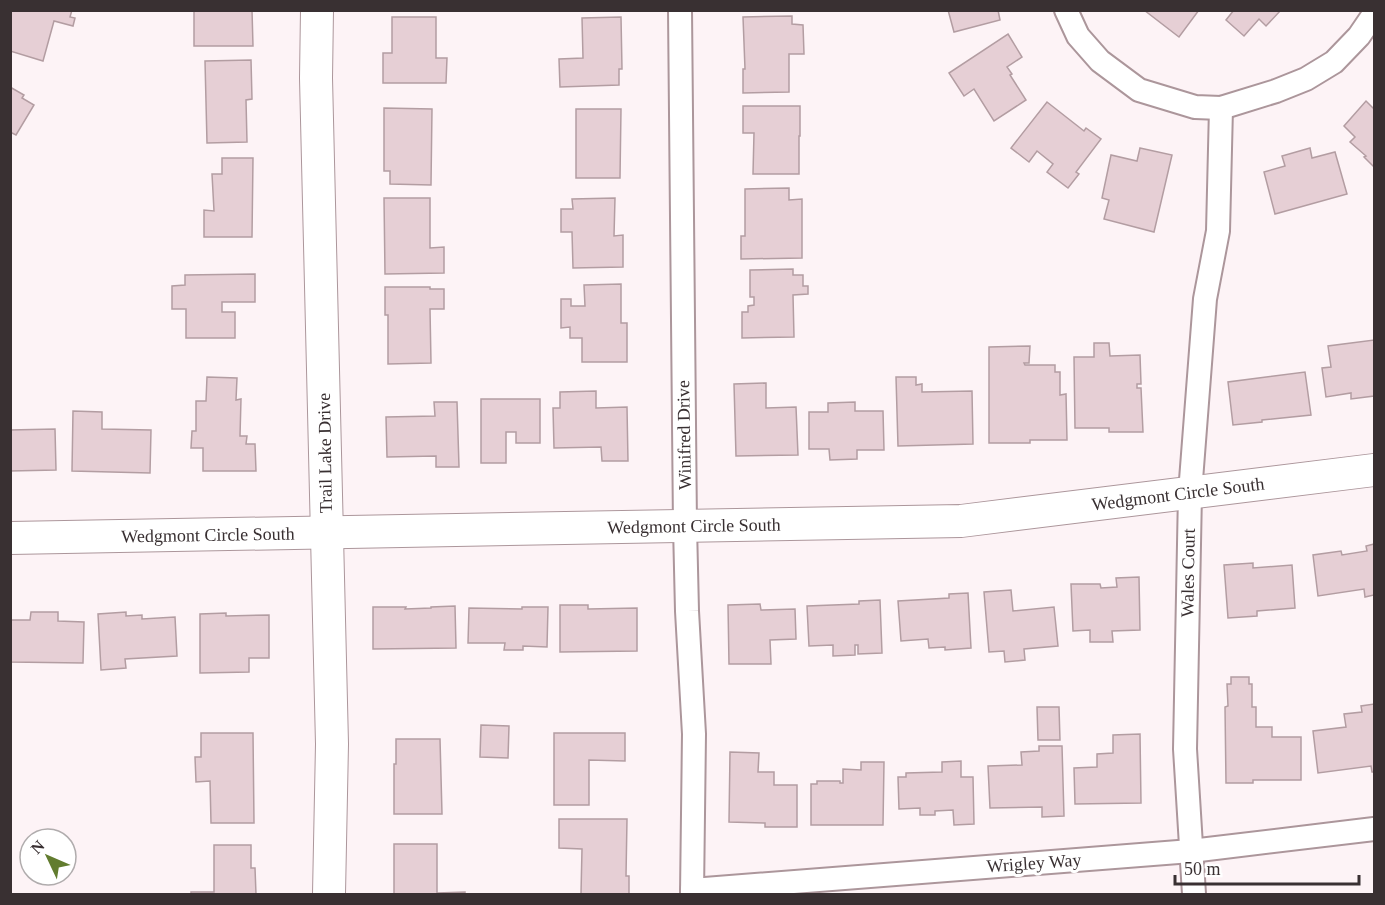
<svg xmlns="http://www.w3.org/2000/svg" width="1385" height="905" font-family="'Times New Roman',serif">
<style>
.building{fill:#e6cfd5;stroke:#b39da2;stroke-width:1.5}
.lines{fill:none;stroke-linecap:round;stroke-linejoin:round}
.street-casing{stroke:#ac969b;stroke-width:26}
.secondary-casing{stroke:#ac969b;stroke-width:34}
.street{stroke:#fff;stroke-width:22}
.secondary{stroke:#fff;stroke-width:32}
.labels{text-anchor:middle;stroke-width:6;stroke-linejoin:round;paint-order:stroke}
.street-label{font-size:18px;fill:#393032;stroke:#fff}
</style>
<rect width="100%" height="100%" fill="#fdf3f6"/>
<g class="building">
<path d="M10,10H72L70,17L75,18L73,26L54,21L43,61L10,51Z"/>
<path d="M194,10H252L253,46H194Z"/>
<path d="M948,10H998L1000,20L954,32Z"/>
<path d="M1144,10H1199L1179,37Z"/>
<path d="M1234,10H1281L1266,26L1259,19L1244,36L1226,20Z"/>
<path d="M792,16V24L803,25L804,54H789V92L743,93V69H745L743,17Z"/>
<path d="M392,17H436V58H447L446,83H383V53H392Z"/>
<path d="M621,17L622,69H619V85L560,87L559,59L583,58L582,18Z"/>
<path d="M1008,34L1022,57L1007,67L1012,74L1010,75L1026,100L994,121L974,89L964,96L949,73Z"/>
<path d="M251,60L252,99L246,100L247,142L207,143L205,61Z"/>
<path d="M10,87L24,95L22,98L34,105L16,135L10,132Z"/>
<path d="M1366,101L1374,109V167L1364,157L1366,156L1350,142L1355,137L1344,126Z"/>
<path d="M1047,102L1084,131L1086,128L1101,139L1076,172L1079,174L1068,188L1047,172L1053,164L1037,151L1029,162L1011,148Z"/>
<path d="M743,106H800V136H799V174H753L754,133H743Z"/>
<path d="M384,108L432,109L431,185L390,184V171H384Z"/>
<path d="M576,109H621L620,178H576Z"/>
<path d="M1140,148L1172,155L1154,232L1104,219L1109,200L1102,198L1111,155L1137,161Z"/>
<path d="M1310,148L1312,158L1335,152L1347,194L1275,214L1264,172L1285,166L1282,156Z"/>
<path d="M222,158H253L252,237H204V210L214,211L212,174H222Z"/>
<path d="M789,188V200L802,199V258L741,259V236H745V189Z"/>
<path d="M384,198H430V248L444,247V273L385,274Z"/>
<path d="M615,198L614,236L623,235V267L573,268L572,232H561V209H573L572,199Z"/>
<path d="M793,269V275H803V286H808V294L793,295L794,337L742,338V312H748V306L754,305V297H750V270Z"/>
<path d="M255,274V302H222V312H235V338H186V309H172V286L185,285V275Z"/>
<path d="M621,284V323H627V362H582V338H570V327L561,328V299H571V306H585L584,285Z"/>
<path d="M385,287H430V289H444V309H430L431,363L388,364V315H385Z"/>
<path d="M1374,340V396L1351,399V393L1326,397L1322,368L1331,367L1328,346Z"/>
<path d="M1094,343H1109L1110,356L1140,355L1141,384H1137V388H1141L1143,432H1109V428H1075L1074,357H1094Z"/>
<path d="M1030,346L1029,363H1024L1025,365H1055V372H1060V395L1066,394L1067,440H1030V443H989V347Z"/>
<path d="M1305,372L1311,415L1262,420V422L1233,425L1228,382Z"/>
<path d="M207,377L237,378L236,400L241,399L240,436H247L246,444H255L256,471H203V448H191L192,431H196V401H206Z"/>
<path d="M896,377H916V385L922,384V392L972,391L973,444L898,446Z"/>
<path d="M766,383V408L796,407L798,455L736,456L734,384Z"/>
<path d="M596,391V408L627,407L628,461H602L601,447L554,448L553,408H560V392Z"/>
<path d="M481,399H540V443H516V432H506V463H481Z"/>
<path d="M434,402H457L459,467H436V456L387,457L386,417L435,416Z"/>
<path d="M855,402V411H883L884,450H857V459L830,460L829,449H809V412H828V403Z"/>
<path d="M73,411L102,412V429L151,430L150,473L72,471Z"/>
<path d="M55,429L56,470L10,471V430Z"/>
<path d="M1374,544V595L1365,597L1364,589L1318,596L1313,555L1341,551L1342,555L1367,551L1366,546Z"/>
<path d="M1253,563V568L1292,565L1295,608L1257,611V616L1228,618L1224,565Z"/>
<path d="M1139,577L1140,630L1112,631L1113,642H1090V630L1073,631L1071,584H1100L1101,588L1117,587L1116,578Z"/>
<path d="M1011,590L1013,611L1054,607L1058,646L1024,649L1025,660L1005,662L1004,651L989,652L984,592Z"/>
<path d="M968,593L971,648L945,650V647L929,648L928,639L901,641L898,601L949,598V594Z"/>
<path d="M880,600L882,653L858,654V645H855V655L833,656V645L809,646L807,606L859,604V601Z"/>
<path d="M760,604L761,610L795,609L796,639L770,640L771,664H729L728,605Z"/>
<path d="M560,605H588V609L637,608V651L560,652Z"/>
<path d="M455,606L456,648L373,649V607H406L405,609L431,608V607Z"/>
<path d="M522,607H548L547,647L523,646V650H504L505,643H468L469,608L522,609Z"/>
<path d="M31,612H58V621L84,622L83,663L10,662V620H30Z"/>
<path d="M126,612V616L142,615V619L175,617L177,656L125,659L126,668L101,670L98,614Z"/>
<path d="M226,613V616L269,615V658H249V672L200,673V614Z"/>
<path d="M1231,677H1249V684H1252V707H1256V727H1272V737H1301V780H1253V783H1226L1225,707L1228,706L1227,684H1231Z"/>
<path d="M1374,704V772H1372L1371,766L1318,773L1313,731L1346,727L1344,714L1362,712L1361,706Z"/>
<path d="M1037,707H1059L1060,740H1038Z"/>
<path d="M481,725L509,726L508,758L480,757Z"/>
<path d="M201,733H253L254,823H211L210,781L196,782L195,757H201Z"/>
<path d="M554,733H625V761L589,760V805H554Z"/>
<path d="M1140,734L1141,803L1075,804L1074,768L1097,767V754L1113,753V735Z"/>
<path d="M396,739H440L442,814H394V764H396Z"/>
<path d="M1039,746H1062L1064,816L1042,817V807L990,808L988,766L1022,765L1021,752L1039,751Z"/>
<path d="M730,752L759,753L758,772H774V785H797V827H765V823L729,822Z"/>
<path d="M961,761V777H973L974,824L954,825L953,810L935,811V815H920V808L899,809L898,777H906V773L942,772V762Z"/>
<path d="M861,762H884L883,825H811V784H817V781H840V783H843V769L861,770Z"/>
<path d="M559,819H627L626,876H629V894H581L582,849L559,848Z"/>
<path d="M394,844H437V893L465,892V894H394Z"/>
<path d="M214,845H251V868H255L256,894H191V892H214Z"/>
</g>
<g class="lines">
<defs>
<g id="street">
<path d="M680,10L685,526L687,611L694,734L692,894"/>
<path d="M1066,10L1078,36L1100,61L1139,90L1195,107L1221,108L1276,91L1306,79L1334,62L1359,36L1374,14"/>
<path d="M692,890L1191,851L1374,829"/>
<path d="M1194,894L1185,749L1190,493L1205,299L1218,231L1221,108"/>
</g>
<g id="secondary">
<path d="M317,10L316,78L332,744L329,894"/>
<path d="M10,538L961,521L1374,470"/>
</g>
</defs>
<use href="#street" class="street-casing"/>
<use href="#secondary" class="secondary-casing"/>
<use href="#street" class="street"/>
<use href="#secondary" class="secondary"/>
</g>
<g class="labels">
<g class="street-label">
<text transform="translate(684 435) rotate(-91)" y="6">Winifred Drive</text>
<text transform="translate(325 453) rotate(-91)" y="6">Trail Lake Drive</text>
<text transform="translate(1178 494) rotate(-7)" y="6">Wedgmont Circle South</text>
<text transform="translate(694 526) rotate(-1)" y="6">Wedgmont Circle South</text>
<text transform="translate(208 535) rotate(-1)" y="6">Wedgmont Circle South</text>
<text transform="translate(1188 573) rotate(-89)" y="6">Wales Court</text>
<text transform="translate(1034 863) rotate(-4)" y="6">Wrigley Way</text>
</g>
</g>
<rect width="1385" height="905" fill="none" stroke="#393032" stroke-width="24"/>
<g transform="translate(48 857) rotate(314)"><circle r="28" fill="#ffffff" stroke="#b0acad" stroke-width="1.5"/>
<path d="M0-4.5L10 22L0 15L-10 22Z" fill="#627c2f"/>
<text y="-9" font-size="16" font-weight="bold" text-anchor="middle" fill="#393032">N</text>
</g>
<path d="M1175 875v9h184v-9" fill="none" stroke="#393032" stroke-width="3"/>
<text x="1184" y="875" font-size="18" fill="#393032" stroke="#ffffff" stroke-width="4.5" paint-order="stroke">50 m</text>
</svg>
